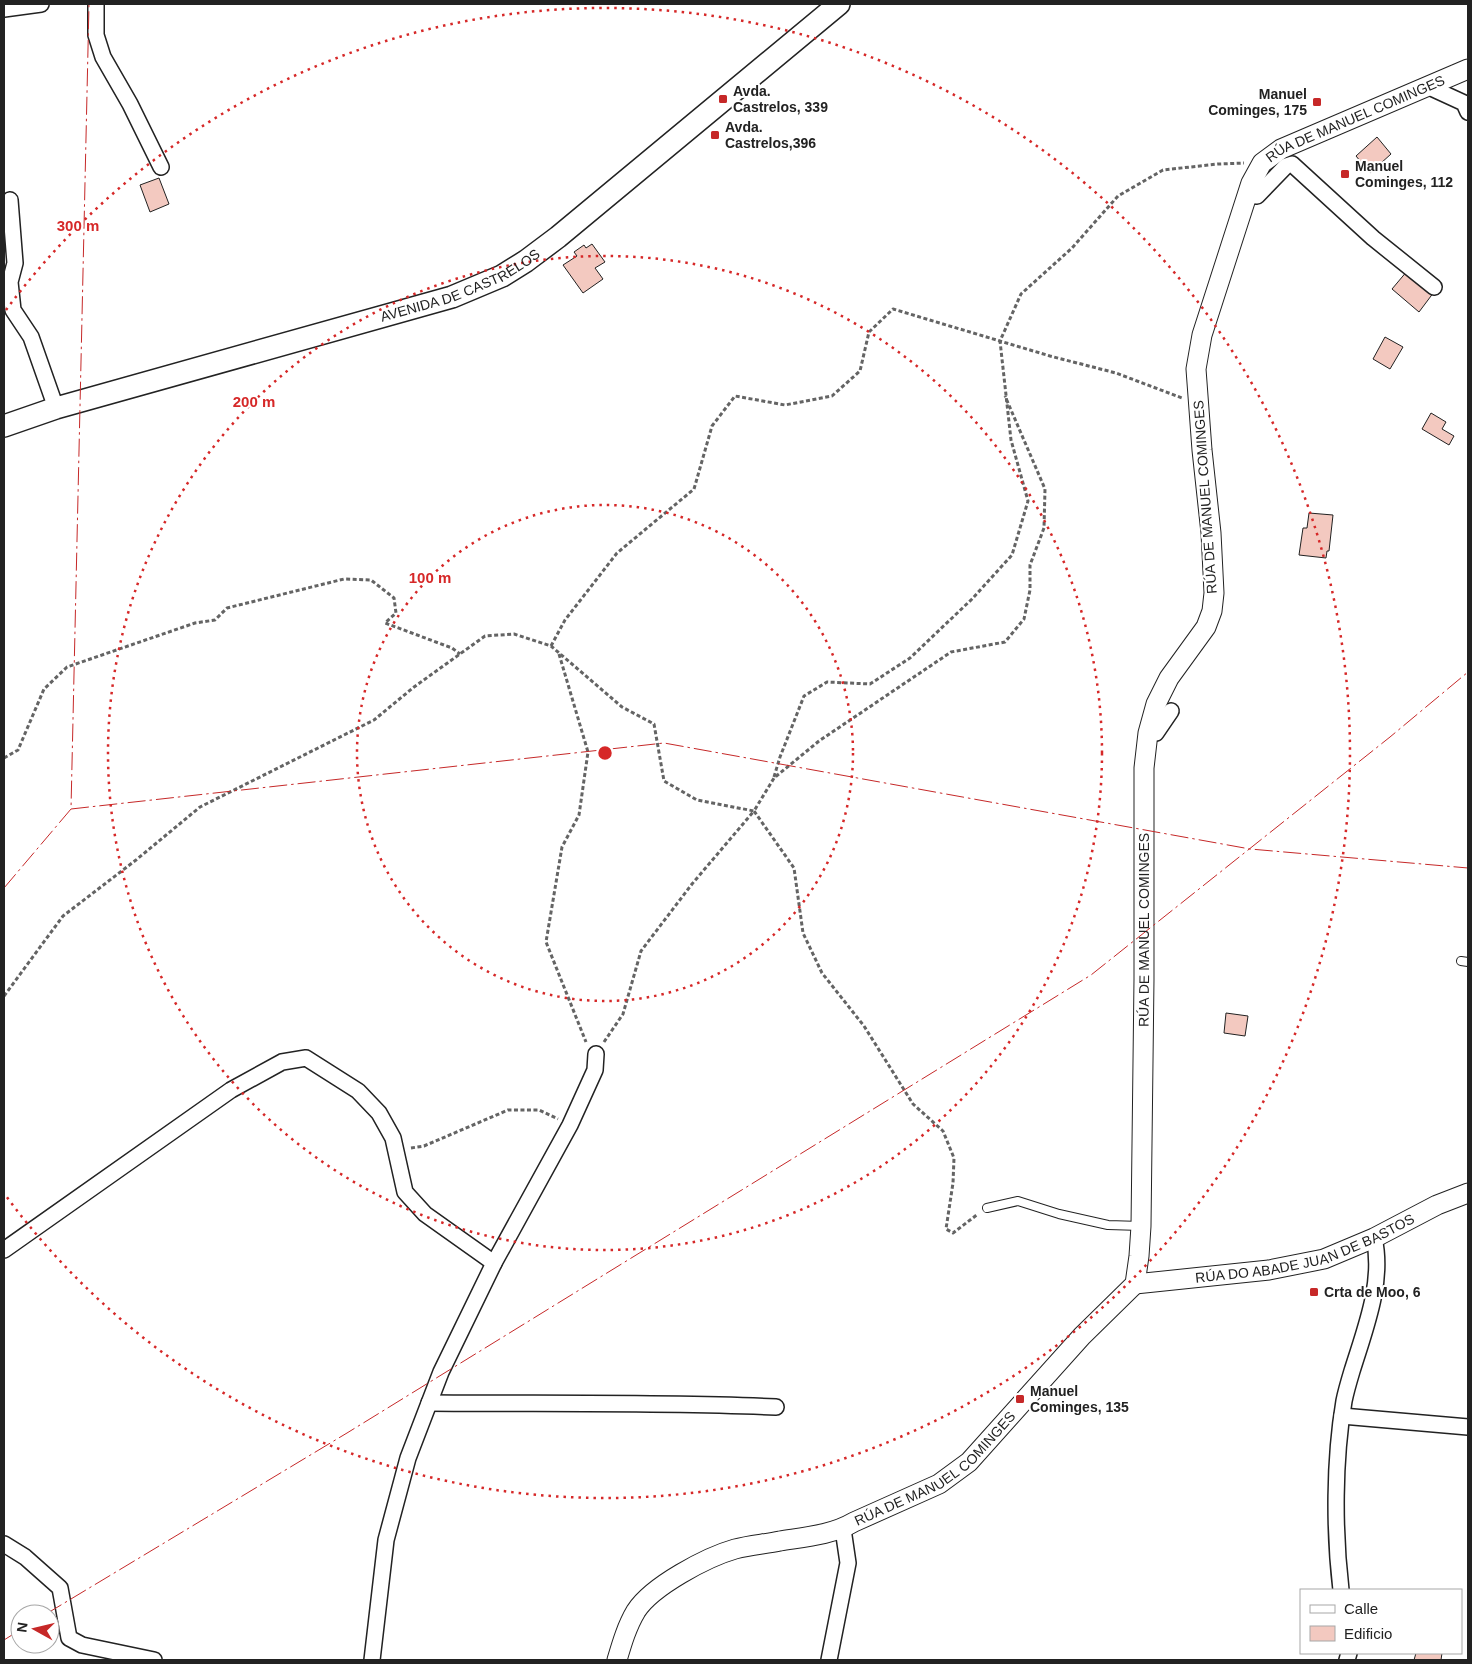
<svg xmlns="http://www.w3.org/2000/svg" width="1472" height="1664" font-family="Helvetica,sans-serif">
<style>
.building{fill:#f3c9c0;stroke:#222}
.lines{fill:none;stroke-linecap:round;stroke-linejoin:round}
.service-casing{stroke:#222;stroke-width:10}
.minor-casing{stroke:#222;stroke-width:18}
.tertiary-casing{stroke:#222;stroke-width:21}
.secondary-casing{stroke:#222;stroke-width:24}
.path{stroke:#646464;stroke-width:3;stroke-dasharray:4 2.5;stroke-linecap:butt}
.service{stroke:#fff;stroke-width:8}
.minor{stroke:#fff;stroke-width:15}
.tertiary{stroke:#fff;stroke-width:19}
.secondary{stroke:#fff;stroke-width:21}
.power{stroke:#c62828;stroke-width:1;stroke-dasharray:18 4 2.5 4;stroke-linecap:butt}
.ring{fill:none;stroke:#d62828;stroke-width:2.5;stroke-dasharray:2.5 5}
.poi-dot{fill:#c62828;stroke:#fff;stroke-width:2}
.labels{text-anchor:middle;stroke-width:4;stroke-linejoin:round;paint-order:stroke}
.poi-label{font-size:14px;font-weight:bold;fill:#222;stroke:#fff;text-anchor:start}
.street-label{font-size:14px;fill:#222;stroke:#fff}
.centre{fill:#d62828;stroke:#fff;stroke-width:2.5}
.ring-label{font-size:15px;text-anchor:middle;font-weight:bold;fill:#d62828;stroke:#fff;stroke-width:4;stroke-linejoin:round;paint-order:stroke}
</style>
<rect width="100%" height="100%" fill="#fff"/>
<g class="building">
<path d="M1377,137L1391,154L1370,173L1356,156Z"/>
<path d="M159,178L169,204L150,212L140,185Z"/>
<path d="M592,244L605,262L595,268L603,279L583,293L563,265L577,256L574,252L584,245L586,248Z"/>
<path d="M1408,270L1434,292L1419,312L1392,289Z"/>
<path d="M1385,337L1403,347L1390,369L1373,359Z"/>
<path d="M1431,413L1446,422L1442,429L1454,436L1449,445L1422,429Z"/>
<path d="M1309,513L1333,515L1329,551H1327L1326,558L1299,555L1303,528H1307Z"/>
<path d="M1226,1013L1248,1016L1245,1036L1224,1033Z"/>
<path d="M1416,1653H1442L1441,1660H1414Z"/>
</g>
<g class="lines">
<defs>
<g id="service">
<path d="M1461,961L1468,962"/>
<path d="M987,1208L1018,1201L1059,1214L1108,1225L1141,1226"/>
</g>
<g id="minor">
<path d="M96,4V35L103,57L130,104L161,167"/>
<path d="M4,9L41,4"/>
<path d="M1427,86L1464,103L1468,112"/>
<path d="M1248,195L1257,196L1286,166L1292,164L1373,238L1434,287"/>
<path d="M10,200L15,263L10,282L13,310L31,337L56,408"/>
<path d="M1148,733H1156L1171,711"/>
<path d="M4,1250L231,1090L282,1062L306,1058L358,1091L379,1113L393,1138L405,1192L425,1214L494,1263"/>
<path d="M429,1403C545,1404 660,1402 776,1407"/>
<path d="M1342,1416L1468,1427"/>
<path d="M4,1544L25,1557L60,1588L69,1638L82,1645L154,1660"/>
<path d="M1341,1590C1334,1531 1334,1460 1344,1401C1346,1391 1349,1381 1352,1371C1365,1329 1384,1282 1374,1238"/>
<path d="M372,1660L386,1540L408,1458L441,1372L494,1263L570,1125L595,1070L596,1054"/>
<path d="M829,1660L848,1563L843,1529"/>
<path d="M1347,1660L1349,1653"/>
</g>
<g id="tertiary">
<path id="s1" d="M1135,1284L1269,1270L1324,1259L1374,1238L1437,1205L1468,1193"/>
<path id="s2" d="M617,1660C622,1643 627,1626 636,1611C652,1586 707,1557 735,1549C750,1545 766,1544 780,1541C805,1537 832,1535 854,1522L939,1484L969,1462L1082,1336L1135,1284L1139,1256L1141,1226L1144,979V768L1148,733L1156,704L1169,678L1206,627L1212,611L1214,593L1211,533L1202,450L1196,369L1202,335L1251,183L1262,163L1281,149L1468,69"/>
</g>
<g id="secondary">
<path id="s3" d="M4,426L56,408L452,297L502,276L526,261L558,237L839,4"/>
</g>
</defs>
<use href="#service" class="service-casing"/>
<use href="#minor" class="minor-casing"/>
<use href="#tertiary" class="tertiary-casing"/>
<use href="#secondary" class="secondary-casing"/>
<g class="path">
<path d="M551,646L565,620L617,553L694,489L712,426L735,396L785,405L832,396L860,371L869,332L893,309L1050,356L1116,373L1182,398"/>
<path d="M559,654L588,752L579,815L562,847L546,942L586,1042"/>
<path d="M4,758L18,750L44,689L67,667L195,623L215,620L227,608L344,579L371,580L394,598L396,613L385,623L452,648L460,654"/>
<path d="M774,777L780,757L804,696L827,682L870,684L910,658L972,599L1012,555L1028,501L1011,440L1000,341L1021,294L1072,248L1118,196L1163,170L1218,164L1244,163"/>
<path d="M4,996L63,916L136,860L200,807L374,720L414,687L485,636L514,634L551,646L622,707L654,724L664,781L697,800L754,811L774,778L819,741L951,652L1005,642L1024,619L1030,590V565L1044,528L1045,489L1005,396"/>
<path d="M604,1042L623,1014L641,951L692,884L754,811L794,868L803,933L822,973L864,1026L913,1104L943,1131L954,1158L953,1183L946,1229L953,1233L978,1214"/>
<path d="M411,1148L424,1146L508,1110H539L558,1119"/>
</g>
<use href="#service" class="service"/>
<use href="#minor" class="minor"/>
<use href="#tertiary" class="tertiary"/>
<use href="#secondary" class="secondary"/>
<g class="power">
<path d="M71,809L664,743L1250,849L1468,868"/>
<path d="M4,888L71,809L89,4"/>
<path d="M46,1614L347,1433L1091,975L1390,737L1468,672"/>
<path d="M4,1640L20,1630"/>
</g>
</g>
<g class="ring">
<circle cx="605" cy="753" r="248"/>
<circle cx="605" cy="753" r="497"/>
<path d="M6 310A745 745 0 1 1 6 1196"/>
</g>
<g class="poi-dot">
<rect x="718" y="94" width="10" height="10" rx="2.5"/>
<rect x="1312" y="97" width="10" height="10" rx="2.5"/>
<rect x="710" y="130" width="10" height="10" rx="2.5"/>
<rect x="1340" y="169" width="10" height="10" rx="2.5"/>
<rect x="1309" y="1287" width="10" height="10" rx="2.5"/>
<rect x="1015" y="1394" width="10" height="10" rx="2.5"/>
</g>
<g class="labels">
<g class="poi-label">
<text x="733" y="96">Avda.<tspan x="733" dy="16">Castrelos, 339</tspan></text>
<text x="1307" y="99" text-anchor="end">Manuel<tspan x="1307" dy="16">Cominges, 175</tspan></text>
<text x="725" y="132">Avda.<tspan x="725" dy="16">Castrelos,396</tspan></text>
<text x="1355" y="171">Manuel<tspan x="1355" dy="16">Cominges, 112</tspan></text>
<text x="1324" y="1297">Crta de Moo, 6</text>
<text x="1030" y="1396">Manuel<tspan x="1030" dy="16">Cominges, 135</tspan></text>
</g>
<g class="street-label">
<text dy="5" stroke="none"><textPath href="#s2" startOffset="1922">RÚA DE MANUEL COMINGES</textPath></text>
<text dy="5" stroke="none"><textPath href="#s3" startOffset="478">AVENIDA DE CASTRELOS</textPath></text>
<text transform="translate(1205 497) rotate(-94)" y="5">RÚA DE MANUEL COMINGES</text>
<text dy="5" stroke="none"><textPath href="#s2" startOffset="1022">RÚA DE MANUEL COMINGES</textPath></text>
<text dy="5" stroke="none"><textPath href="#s1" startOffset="175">RÚA DO ABADE JUAN DE BASTOS</textPath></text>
<text dy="5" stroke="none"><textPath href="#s2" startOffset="392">RÚA DE MANUEL COMINGES</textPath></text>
</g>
</g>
<circle cx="605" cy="753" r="8" class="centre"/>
<g class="ring-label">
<text x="78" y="231">300 m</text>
<text x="254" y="407">200 m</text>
<text x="430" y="583">100 m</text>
</g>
<rect width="1472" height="1664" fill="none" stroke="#222222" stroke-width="10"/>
<rect x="1300" y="1589" width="162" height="65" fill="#ffffff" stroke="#a7a7a7"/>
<rect x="1310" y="1605" width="25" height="8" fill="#ffffff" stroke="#a7a7a7"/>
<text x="1344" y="1614" font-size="15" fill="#222222">Calle</text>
<rect x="1310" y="1626" width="25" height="15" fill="#f3c9c0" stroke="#a7a7a7"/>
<text x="1344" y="1639" font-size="15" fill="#222222">Edificio</text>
<g transform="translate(35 1629) rotate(278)"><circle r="24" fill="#ffffff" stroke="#a7a7a7"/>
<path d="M0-4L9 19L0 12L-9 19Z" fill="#c62828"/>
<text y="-8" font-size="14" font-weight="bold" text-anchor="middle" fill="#222222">N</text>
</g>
</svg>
